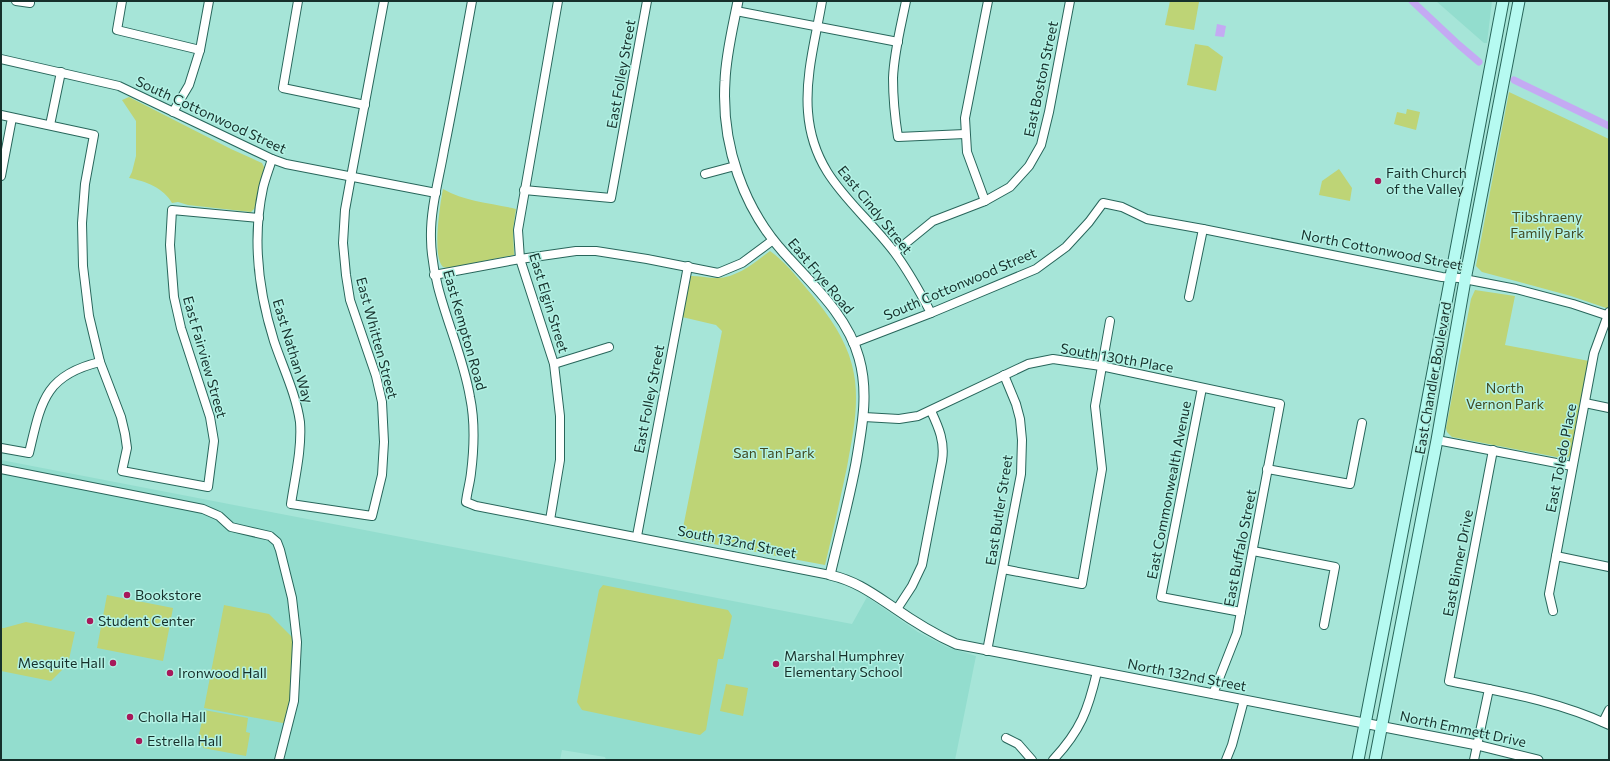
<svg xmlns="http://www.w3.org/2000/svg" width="1610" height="761" font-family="Commissioner,sans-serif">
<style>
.built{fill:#93ddce}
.green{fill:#bed476}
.water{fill:#c4aaf3}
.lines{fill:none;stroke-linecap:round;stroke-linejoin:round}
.canal{stroke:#c4aaf3;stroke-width:7}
.minor-casing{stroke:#28665b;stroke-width:10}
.tertiary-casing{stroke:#28665b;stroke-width:11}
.secondary-casing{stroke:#28665b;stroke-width:13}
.minor{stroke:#fff;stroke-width:8}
.tertiary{stroke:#fff;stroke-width:9}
.secondary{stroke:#b6faf1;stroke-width:11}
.poi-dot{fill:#a7185a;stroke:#b3f2e5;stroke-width:1.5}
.labels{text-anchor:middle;stroke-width:3;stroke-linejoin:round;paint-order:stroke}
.street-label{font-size:14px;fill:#16302b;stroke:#b3f2e5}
.poi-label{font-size:14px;fill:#16302b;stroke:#b3f2e5;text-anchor:start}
.park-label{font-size:14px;fill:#414a20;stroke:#b3f2e5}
</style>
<rect width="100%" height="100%" fill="#a6e5d8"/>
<g class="built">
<path d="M1436,1H1492L1487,43H1484Z"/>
<path d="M1,460L852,624L867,597L918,632L947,647L976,656L955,760H606L605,757L562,750L560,760H1Z"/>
</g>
<g class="green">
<path d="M1170,1L1199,2L1194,30L1165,25Z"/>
<path d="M1195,44L1208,46L1223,57L1216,91L1187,85Z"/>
<path d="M1509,92L1609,139V309L1571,296L1482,272L1476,266Z"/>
<path d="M129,97L231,149L262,163L264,167L255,208L251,212L188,205L178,202L172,203C164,188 145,181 129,178L132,172L136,156V121L122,100Z"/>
<path d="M1407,109L1420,112L1416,130L1394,124L1397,112L1406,114Z"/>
<path d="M1339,169L1352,188L1350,201L1319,195L1322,181Z"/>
<path d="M443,189C465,202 492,203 516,209L513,230L514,255L448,268L443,267C432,257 440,204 443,189Z"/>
<path d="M770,251C786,262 799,280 812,295C829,316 845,338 852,365C861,399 853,433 847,467C840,500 833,532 825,565L681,538L722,331L716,325L682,317L691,276C700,276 708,278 717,278C737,278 755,262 770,251Z"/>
<path d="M1475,290L1515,296L1505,345L1589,361L1572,452L1567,459L1452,437L1447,432L1446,428L1471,299Z"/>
<path d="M603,585L728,610L732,616L723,659H718L706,730L700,735L582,710L577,702L599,590Z"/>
<path d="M107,595L173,608L163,661L97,648Z"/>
<path d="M224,605L269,614L297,642L288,724L204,708Z"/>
<path d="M26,622L75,632L68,664L51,681L1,671V628H4Z"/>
<path d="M726,684L748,688L743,716L720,711Z"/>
<path d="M204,710L248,718L246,732L250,733L246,756L203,748V746L197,745Z"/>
</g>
<path class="water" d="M1217,24L1226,26L1224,37L1215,36Z"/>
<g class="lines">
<g class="canal">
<path d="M1412,1L1459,45L1479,62"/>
<path d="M1514,80L1609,126"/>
</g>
<defs>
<g id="minor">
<path d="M16,1L30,3V1"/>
<path d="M122,1L117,30L200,50"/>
<path d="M298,1L283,88L365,105"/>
<path d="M472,1C463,51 454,100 444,150C439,179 430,210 431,239C432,295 461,343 470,397C475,421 474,449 471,473C470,483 467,492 466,502L476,506L830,575"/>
<path d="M822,1C816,37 805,75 808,112C813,179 859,205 895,253C909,272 920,292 931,313"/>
<path d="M906,1C901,26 894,52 893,78C893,98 895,118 898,137L965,134"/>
<path d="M736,11L898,42"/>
<path d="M1,59L119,86L272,159L286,164L436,193"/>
<path d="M173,112L189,85L200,50L209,1"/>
<path d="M1,115L94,135L85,184L82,223L83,266L89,316L100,362L121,417L125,434L127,448L122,471L208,487L214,441L210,417L181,328L174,297L170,245L172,210L259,218"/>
<path d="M50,125L61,72"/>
<path d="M272,159C269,169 265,179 263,188C252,239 259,293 274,341C283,368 296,394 300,422C302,449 295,477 291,504L372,516L382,475L384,442L382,402L376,376L350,300L346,275L343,243L345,210L351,177L384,1"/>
<path d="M705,174L735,166"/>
<path d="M1,176L12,118"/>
<path d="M524,190L611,198L647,1"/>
<path d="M985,201L967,152L965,118L988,1"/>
<path d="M895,252L933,221L985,201L1010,187L1029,166L1041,145L1049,112L1070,1"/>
<path d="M434,275L520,259L576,251H596L647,259L718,273L742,263L773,240"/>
<path d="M1189,297L1203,229"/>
<path d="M853,343L931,313L1036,269L1066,247L1089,222L1103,203L1122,207L1147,219L1203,229L1442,277L1459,278L1516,289L1573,304L1609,316"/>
<path d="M554,364L609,347"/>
<path d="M1202,388L1161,597L1241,612"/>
<path d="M1585,403L1609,408"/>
<path d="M864,417L899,419L918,416L1028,364L1053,359L1101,366L1280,404L1237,633L1213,694"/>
<path d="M1437,440L1572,466"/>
<path d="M1,448L29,453C41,403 44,375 100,362"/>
<path d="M1493,450L1449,681C1503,692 1558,701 1609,725"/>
<path d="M1,469L203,509L219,516L231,527L270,536L277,542L280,550L292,598L297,642L294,701L279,760"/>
<path d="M1267,469L1350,484L1362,423"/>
<path d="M550,520L560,460V416L554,364L520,259L518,230L558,1"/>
<path d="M637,536L688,266"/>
<path d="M1253,551L1335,567L1324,625"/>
<path d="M1556,556L1609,567"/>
<path d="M1003,569L1082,584L1102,469L1095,406L1110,321"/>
<path d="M897,609L912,586L922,565L942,461C945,442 939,428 931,411"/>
<path d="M1553,611L1549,594L1556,556L1594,353L1609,312"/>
<path d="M987,651L1021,474L1022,440L1020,419L1016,404L1004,375"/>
<path d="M1603,722L1609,710"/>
<path d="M1006,738L1018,744L1032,760"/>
<path d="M1053,760C1081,730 1088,710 1097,672"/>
<path d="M1226,760L1232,745L1244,700"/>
<path d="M1474,760L1489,689"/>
</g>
<path id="tertiary" d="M738,1C733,27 726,54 725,81C721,144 743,209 786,255C814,286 848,317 859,358C869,393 862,427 856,463C849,500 839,537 830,575C856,581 872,593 893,607C913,621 934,634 956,644L1477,745L1538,760"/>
<g id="secondary">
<path d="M1358,760L1421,435L1503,1"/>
<path d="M1375,760L1437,440L1465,280L1519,1"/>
</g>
</defs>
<use href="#minor" class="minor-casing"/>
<use href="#tertiary" class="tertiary-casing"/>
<use href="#secondary" class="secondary-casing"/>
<use href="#minor" class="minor"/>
<use href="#tertiary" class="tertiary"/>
<use href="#secondary" class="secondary"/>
</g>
<g class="poi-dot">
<circle cx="1378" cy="181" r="4"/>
<circle cx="127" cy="595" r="4"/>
<circle cx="90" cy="621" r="4"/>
<circle cx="113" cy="663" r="4"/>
<circle cx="776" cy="664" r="4"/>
<circle cx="170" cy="673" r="4"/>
<circle cx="130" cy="717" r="4"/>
<circle cx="139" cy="741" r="4"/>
</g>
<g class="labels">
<g class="street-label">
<text transform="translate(621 74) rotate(-80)" y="5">East Folley Street</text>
<text transform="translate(1041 79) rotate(-78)" y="5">East Boston Street</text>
<text transform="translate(211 115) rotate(25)" y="5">South Cottonwood Street</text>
<text transform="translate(875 210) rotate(51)" y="5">East Cindy Street</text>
<text transform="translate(1382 250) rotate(11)" y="5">North Cottonwood Street</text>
<text transform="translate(821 276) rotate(50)" y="5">East Frye Road</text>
<text transform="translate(960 284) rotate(-23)" y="5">South Cottonwood Street</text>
<text transform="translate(549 303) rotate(73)" y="5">East Elgin Street</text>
<text transform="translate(465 330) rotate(74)" y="5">East Kempton Road</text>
<text transform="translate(377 338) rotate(75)" y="5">East Whitten Street</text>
<text transform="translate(293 351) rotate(73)" y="5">East Nathan Way</text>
<text transform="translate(205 357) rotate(74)" y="5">East Fairview Street</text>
<text transform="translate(1117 358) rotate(10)" y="5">South 130th Place</text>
<text transform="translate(1433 378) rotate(-80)" y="5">East Chandler Boulevard</text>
<text transform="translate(649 399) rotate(-79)" y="5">East Folley Street</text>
<text transform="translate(1561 458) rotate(-79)" y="5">East Toledo Place</text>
<text transform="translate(1169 490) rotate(-79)" y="5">East Commonwealth Avenue</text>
<text transform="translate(999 510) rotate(-81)" y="5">East Butler Street</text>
<text transform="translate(737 542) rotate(11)" y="5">South 132nd Street</text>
<text transform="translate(1240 548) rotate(-79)" y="5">East Buffalo Street</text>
<text transform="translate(1458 563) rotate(-79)" y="5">East Binner Drive</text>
<text transform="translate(1187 675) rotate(11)" y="5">North 132nd Street</text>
<text transform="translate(1463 729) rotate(12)" y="5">North Emmett Drive</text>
</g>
<g class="poi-label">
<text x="1386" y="178">Faith Church<tspan x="1386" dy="16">of the Valley</tspan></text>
<text x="135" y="600">Bookstore</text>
<text x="98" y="626">Student Center</text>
<text x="784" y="661">Marshal Humphrey<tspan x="784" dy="16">Elementary School</tspan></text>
<text x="105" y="668" text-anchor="end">Mesquite Hall</text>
<text x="178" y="678">Ironwood Hall</text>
<text x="138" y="722">Cholla Hall</text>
<text x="147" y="746">Estrella Hall</text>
</g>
<g class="park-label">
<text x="1547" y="222">Tibshraeny<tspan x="1547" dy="16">Family Park</tspan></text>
<text x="1505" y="393">North<tspan x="1505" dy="16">Vernon Park</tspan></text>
<text x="774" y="458">San Tan Park</text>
</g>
</g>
<rect width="1610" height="761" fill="none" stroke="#16302b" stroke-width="4"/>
</svg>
